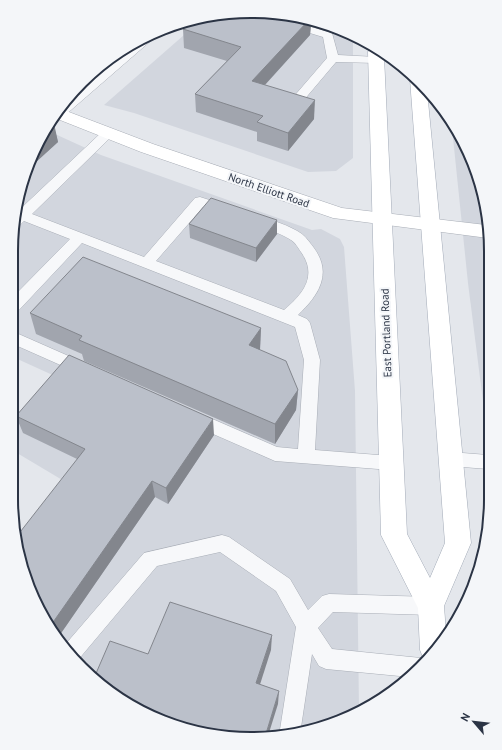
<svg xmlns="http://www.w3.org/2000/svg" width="502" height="750" font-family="'PT Sans',sans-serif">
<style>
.built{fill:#d2d6de}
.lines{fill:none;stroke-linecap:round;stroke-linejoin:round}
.lane-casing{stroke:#a9aeb7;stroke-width:1}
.secondary-casing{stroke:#a9aeb7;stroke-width:1}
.primary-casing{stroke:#a3abb8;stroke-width:1}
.lane{fill:#f7f8fa;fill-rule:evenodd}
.secondary{fill:#fff;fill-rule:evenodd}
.primary{fill:#fff;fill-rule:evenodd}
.wall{fill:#a1a5ae}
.shaded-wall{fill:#83868d}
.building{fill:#bbc0ca;stroke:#83868d}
.labels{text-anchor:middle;stroke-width:4;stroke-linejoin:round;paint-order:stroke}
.street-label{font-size:11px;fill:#2b3445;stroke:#f4f6f9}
.rim{fill:none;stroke:#2b3445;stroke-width:2}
</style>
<rect width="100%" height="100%" fill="#e4e7ec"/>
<g class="built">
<path d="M251,11L343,29L353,36V158L336,171L308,172L134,113L104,105L200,21Z"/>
<path d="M452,128L473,159L491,251L488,441L468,283Z"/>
<path d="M55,134L101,155L312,230L321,229L340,239L344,247L355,391L359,711L298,734L235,738L105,689L52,633L24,576L19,548L69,484L12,450V429L57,377L13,357L16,204L36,145Z"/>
</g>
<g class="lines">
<defs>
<g id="lane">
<path d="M291,21L332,33L338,55L377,57L381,58L383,60L381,62L377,63L336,62L298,107H290L288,104L290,101L327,58L323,37L287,26L286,24L287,22Z"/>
<path d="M153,33L155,36L154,38L63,117H56C80,83 119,56 153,33Z"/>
<path d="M108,129L112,130L114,133L112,136L32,214L144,257L195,198L200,197L231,207L233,210L231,213L226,215L203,207L156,261L284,310C303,294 318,276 301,252C298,248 296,243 291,240C279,232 265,229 251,223L249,220L251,217L256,215C271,220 289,225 302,234C307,238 310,243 314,248C333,274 318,296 298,315L307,319L310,323L320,360L315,450L391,456L397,458L400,463L397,468L391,470L275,461L188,423L186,418L188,413L194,411L277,447L298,449L304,360L295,327L82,243L19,310L14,311V296L70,239L24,221L20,225L15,227V214L104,130Z"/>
<path d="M14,332L89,365L91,369L89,373L83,375L13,344Z"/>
<path d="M450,452L488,455V469L450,466L444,464L441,459L444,454Z"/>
<path d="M222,535L229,537L290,579L308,610L322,596L329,594L431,597L438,599L441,606L438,613L431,615L333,612L318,628L332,649L421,658L427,660L421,669L410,677L326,669L319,666L312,654L300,734L279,736L296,627L276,591L220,552L157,566L78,660L64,646L144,553Z"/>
</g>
<path id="secondary" d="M61,109L153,144L342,208L486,225L488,238L333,218L141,152L55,118Z"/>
<path id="primary" d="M372,48L384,57L407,534L430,578L445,543L410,79L412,76L421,81L427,91L471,543L444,606L446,633L427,661L424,660L420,650L418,608L381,535L368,52Z"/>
</defs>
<use href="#lane" class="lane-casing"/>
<use href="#secondary" class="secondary-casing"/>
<use href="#primary" class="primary-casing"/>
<use href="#lane" class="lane"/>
<use href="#secondary" class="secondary"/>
<use href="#primary" class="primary"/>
</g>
<g class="wall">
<path d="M251,11L320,25L317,27L311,26L310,35L265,85L314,119L288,151L257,141V132L196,112L195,94L227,61L184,48L183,29Z"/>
<path d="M54,127L58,142L36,162L31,160L36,145Z"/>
<path d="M189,224L277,234L256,262L190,238Z"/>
<path d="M30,313L261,328L260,349V350L298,390L296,410L275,444L84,361L82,354L36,334Z"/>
<path d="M16,416L214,435L168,504L155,497L57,639L52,633L77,459L23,433Z"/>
</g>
<g class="shaded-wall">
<path d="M307,22L311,23L310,35L252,99V81Z"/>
<path d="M315,100L314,119L288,151V133Z"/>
<path d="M53,124L54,129L55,128L58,142L36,162L33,152L36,145L50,126Z"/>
<path d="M277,220V234L256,262V248Z"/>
<path d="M261,328L260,349L249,366V345Z"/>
<path d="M298,390L296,410L275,444V424Z"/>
<path d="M213,419L214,435L168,504L166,488Z"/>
<path d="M152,481L155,497L57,639L52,633L49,628Z"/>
<path d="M272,635L271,650L256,697V683Z"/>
<path d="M279,691L278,704L268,736L265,737Z"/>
</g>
<g class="building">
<path d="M251,11L307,22L252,81L315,100L288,133L257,122L263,116L195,94L241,47L183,29L190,23Z"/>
<path d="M51,124H53L50,126L55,128L36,145Z"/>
<path d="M211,198L277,220L256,248L189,224Z"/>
<path d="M83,257L261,328L249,345L286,361L298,390L275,424L79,340L82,336L30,313Z"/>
<path d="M69,355L213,419L166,488L152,481L49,628L24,576L17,536L85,449L16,416Z"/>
<path d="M170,602L272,635L256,683L279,691L265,737L235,738L159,721L105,689L94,678L110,641L148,654Z"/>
</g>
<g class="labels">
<g class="street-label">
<text transform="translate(269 190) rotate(19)" y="4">North Elliott Road</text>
<text transform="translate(386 333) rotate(-92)" y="4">East Portland Road</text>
</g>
</g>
<path d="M0 0H502V750H0ZM251 18H251A233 233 0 0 1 484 251V499A233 233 0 0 1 251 732H251A233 233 0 0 1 18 499V251A233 233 0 0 1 251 18Z" fill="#f4f6f9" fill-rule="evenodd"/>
<path class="rim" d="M251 18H251A233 233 0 0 1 484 251V499A233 233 0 0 1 251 732H251A233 233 0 0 1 18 499V251A233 233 0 0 1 251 18Z"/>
<g transform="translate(474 722) rotate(298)" stroke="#f4f6f9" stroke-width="3" paint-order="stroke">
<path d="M0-3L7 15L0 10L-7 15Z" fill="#2b3445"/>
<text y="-6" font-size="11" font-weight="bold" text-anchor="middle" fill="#2b3445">N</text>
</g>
</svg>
